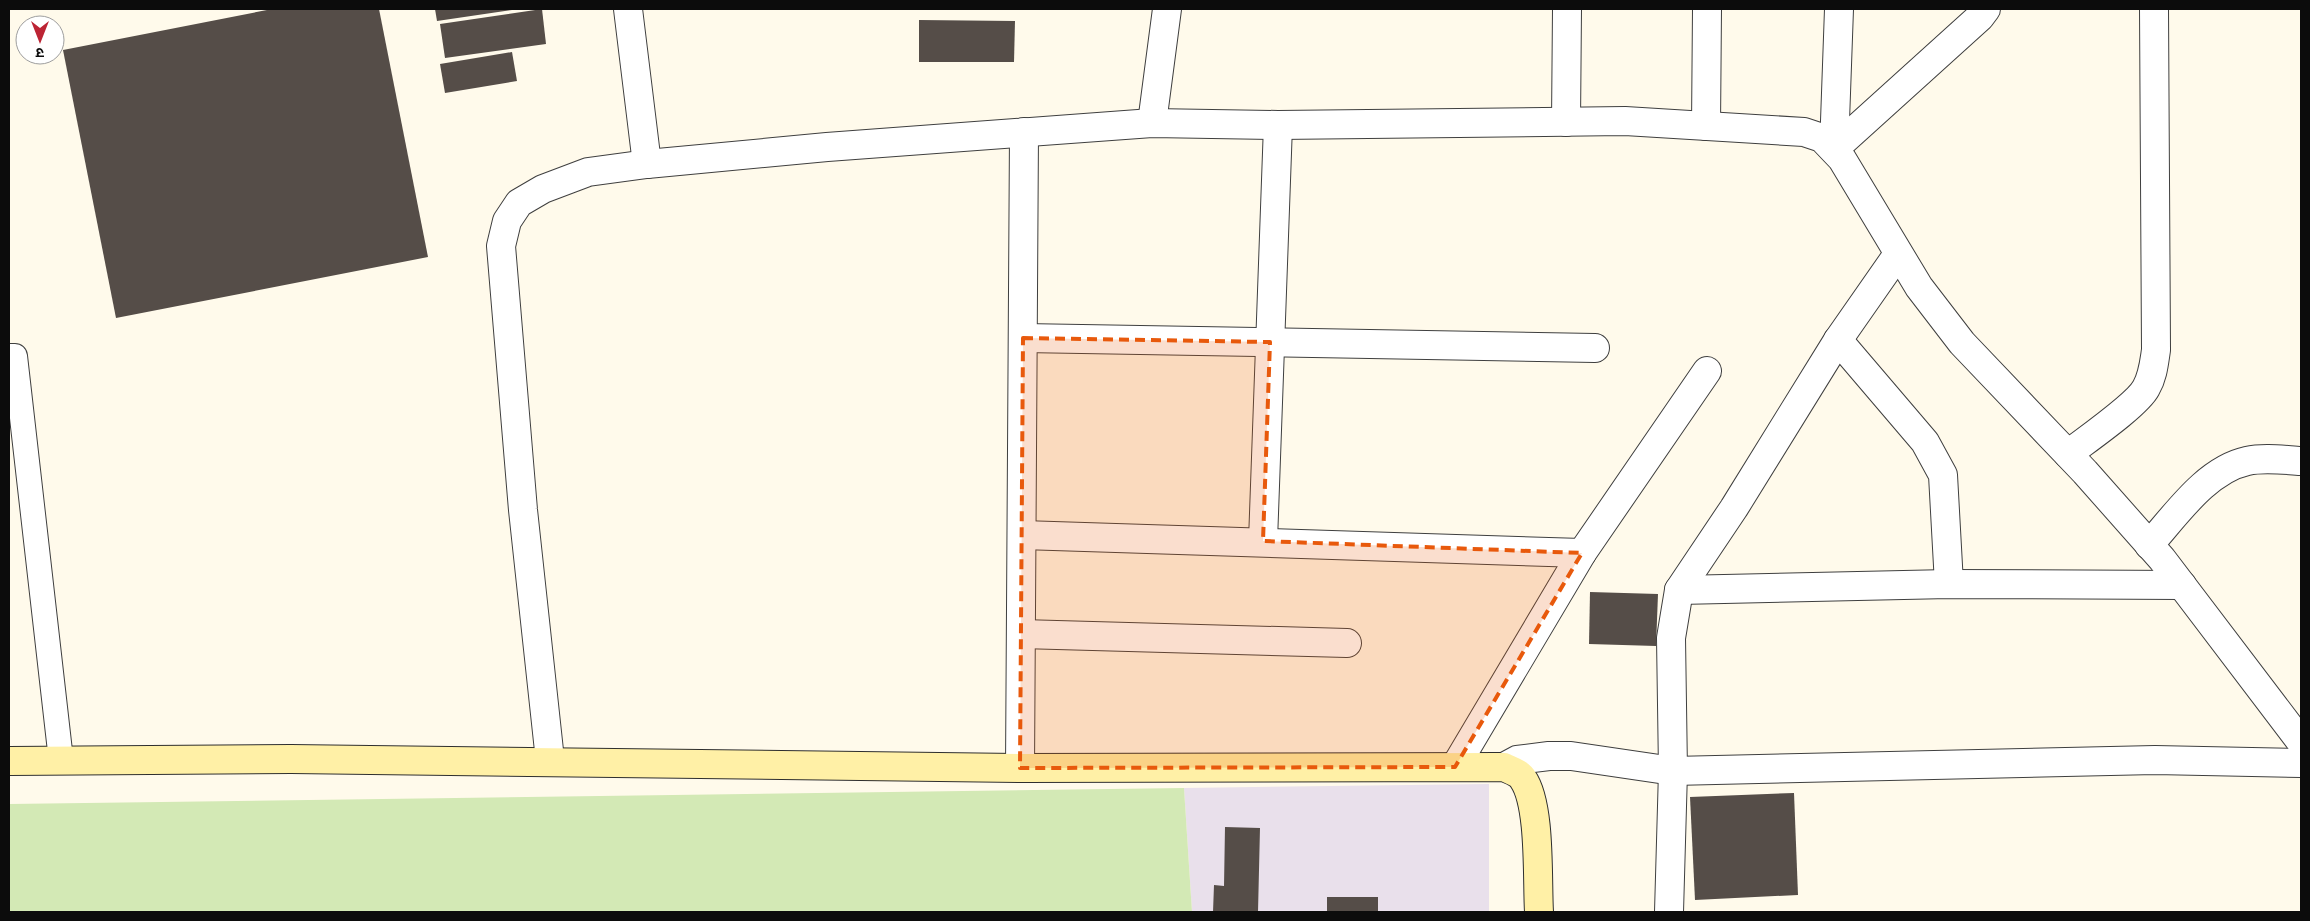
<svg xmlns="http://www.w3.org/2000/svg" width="2310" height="921" font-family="'Times New Roman','Noto Sans Devanagari',serif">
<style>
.industrial{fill:#e9e0eb}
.green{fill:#d3e9b5}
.building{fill:#554d48}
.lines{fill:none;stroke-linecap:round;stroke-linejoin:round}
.lane-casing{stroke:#3f3f3f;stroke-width:26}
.street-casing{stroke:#3f3f3f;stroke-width:30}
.secondary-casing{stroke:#2e2e2e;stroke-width:30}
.lane{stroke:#fff;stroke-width:24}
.street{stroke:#fff;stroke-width:28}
.secondary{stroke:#fff0a6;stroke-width:28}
.marked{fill:#e8590c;fill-opacity:0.2;stroke:#e8590c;stroke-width:4;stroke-dasharray:10 6;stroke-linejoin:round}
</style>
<rect width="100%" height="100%" fill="#fffaeb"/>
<path class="industrial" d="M1489,784V912H1192L1184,788Z"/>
<path class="green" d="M1184,788L1192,912H9V804Z"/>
<g class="building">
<path d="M272,9H379L428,257L116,318L63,50Z"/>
<path d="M435,9H512V10L437,21Z"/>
<path d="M542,9L546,44L445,58L440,24Z"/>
<path d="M919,20L1015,21L1014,62H919Z"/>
<path d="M512,52L517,81L445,93L440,64Z"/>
<path d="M1590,592L1658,594L1656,646L1589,644Z"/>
<path d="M1794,793L1798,895L1695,900L1690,797Z"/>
<path d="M1225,827L1260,828L1258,912H1213L1214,885L1224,886Z"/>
<rect x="1327" y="897" width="51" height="15"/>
</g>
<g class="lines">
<defs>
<path id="lane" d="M9,356H15L61,760"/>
<g id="street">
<path d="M628,9L647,164"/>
<path d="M1566,122L1567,9"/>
<path d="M1152,123L1167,9"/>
<path d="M1706,126L1707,9"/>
<path d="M1834,149L1980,17L1986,9"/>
<path d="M1834,149L1839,9"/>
<path d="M1023,338L1595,348"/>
<path d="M1838,340L1925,442L1943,475L1949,584"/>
<path d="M2068,454C2086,440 2137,405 2146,388C2153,376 2154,363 2156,350L2154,9"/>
<path d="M1022,535L1582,553"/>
<path d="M1263,541L1278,125"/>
<path d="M2149,545C2176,515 2206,470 2247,461C2264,457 2284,460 2301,461"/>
<path d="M1679,590L1949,584L2182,585"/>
<path d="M1021,634L1347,643"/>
<path d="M550,760L523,510L501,246L507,221L519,203L543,189L588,172L647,164L827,147L1152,123L1278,125L1625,121L1804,132L1822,138L1842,159L1919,287L1962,343L2085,472L2162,559L2301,742"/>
<path d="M1455,767L1582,553L1707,371"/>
<path d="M1504,767L1517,760L1549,756H1571L1673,771L2155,760L2301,763"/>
<path d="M1020,768L1024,132"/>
<path d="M1669,912L1673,771L1671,638L1679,590L1734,508L1838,340L1898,254"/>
</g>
<path id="secondary" d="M9,761L291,759L1020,768L1504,767C1510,770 1520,773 1523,779C1541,805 1537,879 1539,912"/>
</defs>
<use href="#lane" class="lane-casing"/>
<use href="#street" class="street-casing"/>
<use href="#secondary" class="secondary-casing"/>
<use href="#lane" class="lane"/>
<use href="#street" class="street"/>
<use href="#secondary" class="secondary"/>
</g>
<path class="marked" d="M1023,338L1270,342L1263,541L1582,553L1455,767L1020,768Z"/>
<rect width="2310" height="921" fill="none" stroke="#0c0c0c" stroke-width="20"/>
<g transform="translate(40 40) rotate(180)"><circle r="24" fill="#ffffff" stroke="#9e9e9e"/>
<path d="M0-4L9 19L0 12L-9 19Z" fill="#bc2434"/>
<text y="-8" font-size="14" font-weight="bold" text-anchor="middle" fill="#0c0c0c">उ</text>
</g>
</svg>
